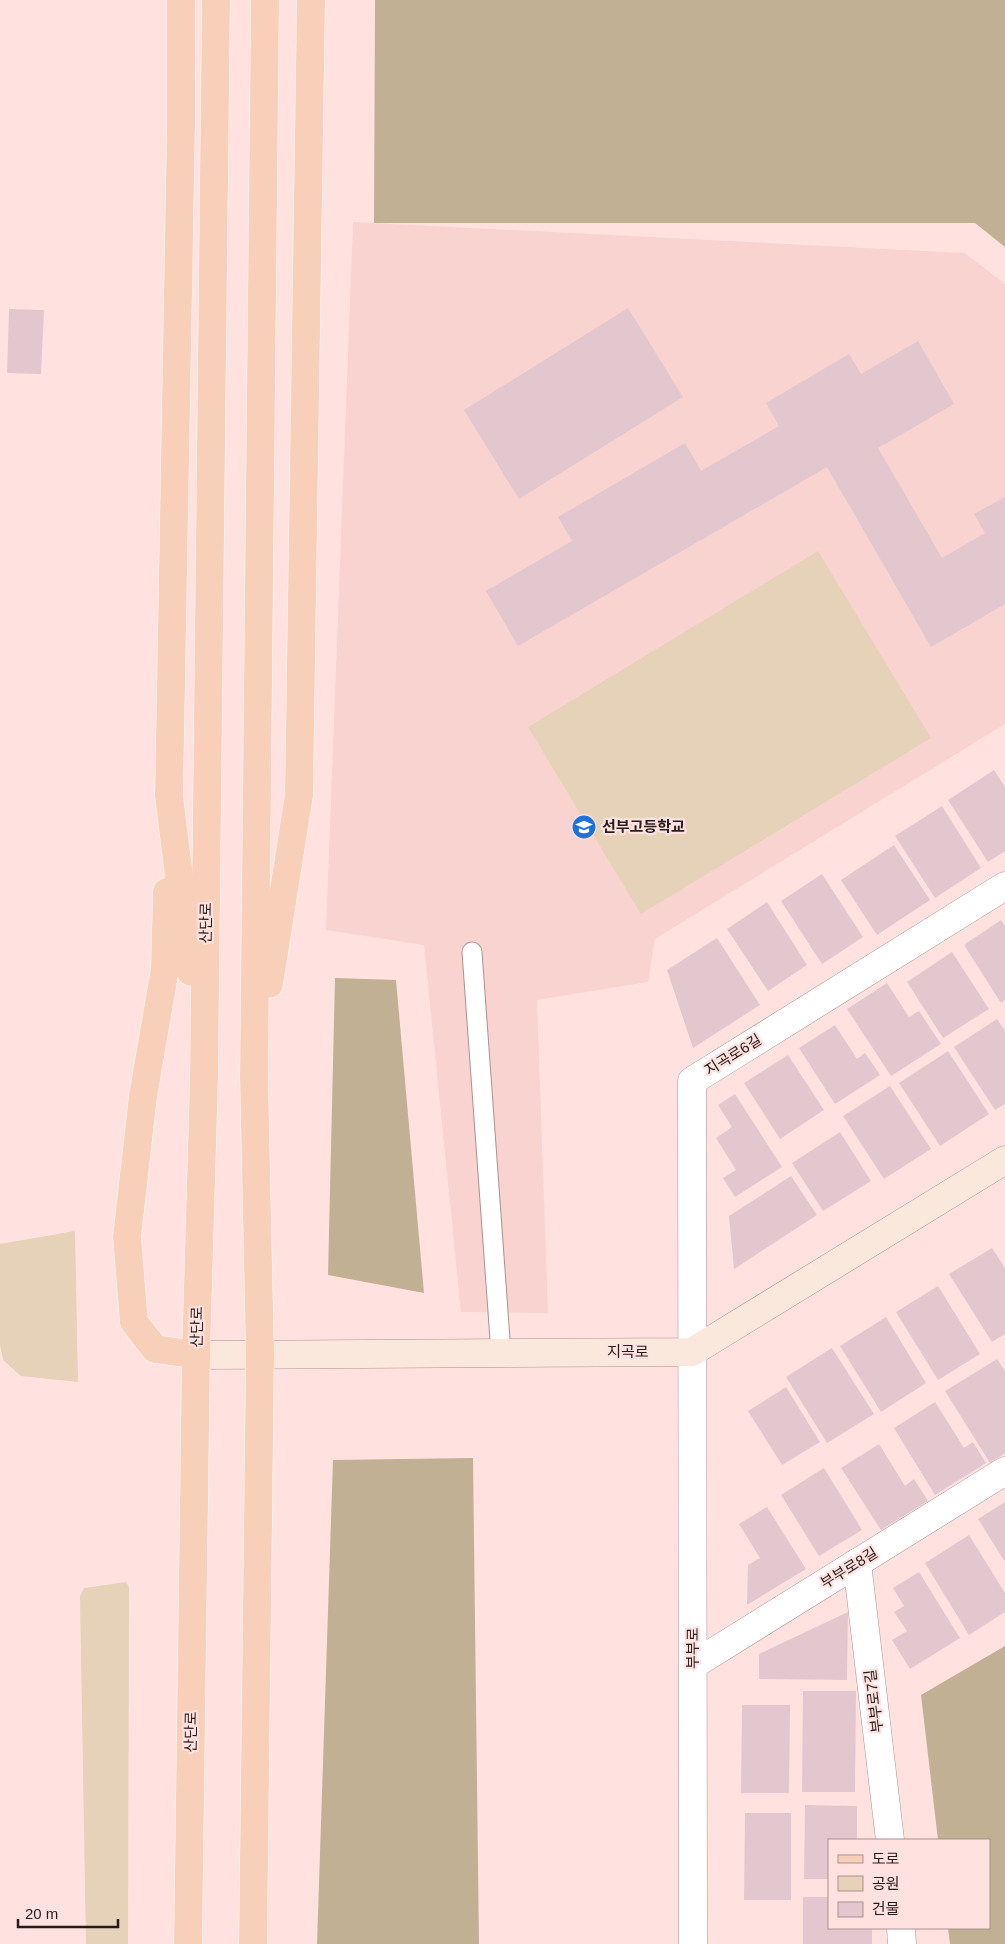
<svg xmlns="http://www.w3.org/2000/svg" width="1005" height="1944" font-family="Helvetica,'Noto Sans KR',sans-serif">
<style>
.built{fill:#f9d3cf}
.green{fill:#e5d2b8}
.forest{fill:#c2b095}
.building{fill:#e2c7ce}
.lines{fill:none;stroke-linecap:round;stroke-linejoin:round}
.lane-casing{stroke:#ac918e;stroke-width:21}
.street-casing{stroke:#ac918e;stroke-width:29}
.secondary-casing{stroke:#ac918e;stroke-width:29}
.primary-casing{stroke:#fff;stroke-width:29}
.lane{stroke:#fff;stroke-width:19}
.street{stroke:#fff;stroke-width:28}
.secondary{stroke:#fbe8dc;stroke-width:28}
.primary{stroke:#f8d0b9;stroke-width:28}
.labels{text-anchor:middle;stroke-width:4.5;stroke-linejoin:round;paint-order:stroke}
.poi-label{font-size:15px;font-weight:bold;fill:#251b1a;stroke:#ffe2df;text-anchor:start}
.street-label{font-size:15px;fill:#251b1a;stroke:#ffe2df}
</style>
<rect width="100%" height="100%" fill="#ffe2df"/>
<path class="built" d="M353,222L965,253L1005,284V724L655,939L648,982L537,1000L548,1313L461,1312L424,945L326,930Z"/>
<g class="green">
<path d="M818,551L931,738L641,914L528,727Z"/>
<path d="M75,1231L78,1382L21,1376L3,1360L0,1344V1244Z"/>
<path d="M126,1582L129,1587L128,1944H86L80,1596L84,1588Z"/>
</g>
<g class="forest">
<path d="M375,0H1005V247L975,223H374Z"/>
<path d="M335,978L396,980L424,1293L328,1275Z"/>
<path d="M473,1458L479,1944H317L333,1460Z"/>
<path d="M1005,1646V1944H950L948,1928H989V1840H938L921,1695Z"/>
</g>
<g class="building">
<path d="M628,308L683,397L519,499L464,410Z"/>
<path d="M9,309L44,310L41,374L7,373Z"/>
<path d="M918,341L954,404L878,448L942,558L985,533L974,514L1005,497V604L931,647L827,467L518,646L486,591L572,541L558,517L685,443L701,471L779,426L766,403L849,354L861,374Z"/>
<path d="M994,770L1005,787V851L988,862L948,800Z"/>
<path d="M942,806L981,868L935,898L895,836Z"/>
<path d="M894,845L930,900L877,935L841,880Z"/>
<path d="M822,874L863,937L822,964L781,901Z"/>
<path d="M767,902L807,965L768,991L727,929Z"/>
<path d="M1001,920L1005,926V1000L1001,1003L964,945Z"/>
<path d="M717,938L760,1005L693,1048L667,970Z"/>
<path d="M952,952L989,1009L943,1038L907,982Z"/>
<path d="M887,983L909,1017L919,1011L941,1044L891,1076L847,1009Z"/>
<path d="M997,1019L1005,1031V1104L995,1110L954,1047Z"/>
<path d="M835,1025L857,1059L865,1053L880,1075L835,1104L799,1048Z"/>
<path d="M948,1051L989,1114L940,1146L899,1083Z"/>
<path d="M788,1055L824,1110L780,1139L744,1083Z"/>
<path d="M890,1086L931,1149L884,1179L843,1116Z"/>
<path d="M735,1094L782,1167L735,1197L723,1178L736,1170L716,1138L732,1127L718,1105Z"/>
<path d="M840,1132L871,1181L823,1211L792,1163Z"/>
<path d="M791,1176L817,1215L734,1269L729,1216Z"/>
<path d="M992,1248L1005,1268V1334L992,1342L949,1274Z"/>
<path d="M938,1286L980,1354L938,1380L896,1312Z"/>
<path d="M886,1317L926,1383L881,1412L840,1346Z"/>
<path d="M832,1348L874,1414L827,1443L786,1377Z"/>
<path d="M997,1359L1005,1371V1453L990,1463L945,1391Z"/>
<path d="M786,1387L820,1442L782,1465L748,1411Z"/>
<path d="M935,1402L964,1448L973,1442L986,1463L935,1495L894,1428Z"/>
<path d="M879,1444L905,1486L914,1479L928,1501L881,1530L841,1468Z"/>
<path d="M824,1468L862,1530L819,1556L781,1495Z"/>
<path d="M1005,1502V1562L978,1519Z"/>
<path d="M767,1507L806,1569L747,1605L748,1565L760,1558L739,1524Z"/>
<path d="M969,1535L1005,1593V1612L969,1635L925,1563Z"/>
<path d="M919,1572L960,1638L910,1669L892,1640L907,1631L894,1612L904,1606L893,1588Z"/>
<path d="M848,1612L847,1680L759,1679V1654Z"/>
<path d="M803,1691H856L855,1792H802Z"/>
<path d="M742,1705H790L789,1793H741Z"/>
<path d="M805,1805L857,1806V1840H829V1879H804Z"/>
<path d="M745,1813H791V1900H744Z"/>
<path d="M803,1897H829V1928H872V1944H803Z"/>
</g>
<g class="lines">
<defs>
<path id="lane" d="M472,952L501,1353"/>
<g id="street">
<path d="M857,1563L890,1840"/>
<path d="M693,1665L1005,1471"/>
<path d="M901,1928L902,1944"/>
<path d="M693,1944L692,1081L1005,886"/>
</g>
<path id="secondary" d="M196,1355L692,1352L1005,1160"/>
<g id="primary">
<path d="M181,0V125L169,796L191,972"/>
<path d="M167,892L165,969L143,1096L127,1237L134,1322L155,1349L196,1355"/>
<path d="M269,984L299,795L311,0"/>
<path d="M188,1944L196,1355L204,1077L216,0"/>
<path d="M253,1944L260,1355L254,1077L265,0"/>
</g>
</defs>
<use href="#lane" class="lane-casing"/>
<use href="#street" class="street-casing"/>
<use href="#secondary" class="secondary-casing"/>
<use href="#primary" class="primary-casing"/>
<use href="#lane" class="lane"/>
<use href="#street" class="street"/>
<use href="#secondary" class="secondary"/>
<use href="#primary" class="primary"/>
</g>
<defs>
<symbol id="school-disc" viewBox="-11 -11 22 22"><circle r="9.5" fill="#1c72dc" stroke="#ffe2df"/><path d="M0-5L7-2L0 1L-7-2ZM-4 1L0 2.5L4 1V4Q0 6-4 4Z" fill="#fff"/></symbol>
</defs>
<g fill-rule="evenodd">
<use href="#school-disc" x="570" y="813" width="28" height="28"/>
</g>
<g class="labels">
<g class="poi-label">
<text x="602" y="832">선부고등학교</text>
</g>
<g class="street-label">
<text transform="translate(206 923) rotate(-89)" y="5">산단로</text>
<text transform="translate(733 1055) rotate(-32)" y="5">지곡로6길</text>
<text transform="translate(197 1327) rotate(-89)" y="5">산단로</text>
<text x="628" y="1357">지곡로</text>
<text transform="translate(849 1568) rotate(-32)" y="5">부부로8길</text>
<text transform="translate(693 1648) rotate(-90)" y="5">부부로</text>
<text transform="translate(874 1701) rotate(-97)" y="5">부부로7길</text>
<text transform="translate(191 1732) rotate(-89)" y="5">산단로</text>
</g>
</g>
<rect x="828" y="1839" width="162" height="90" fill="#ffe2df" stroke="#a89290"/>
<rect x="838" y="1855" width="25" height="8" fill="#f8d0b9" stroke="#a89290"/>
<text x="872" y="1864" font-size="15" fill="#251b1a">도로</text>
<rect x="838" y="1876" width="25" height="15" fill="#e5d2b8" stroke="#a89290"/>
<text x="872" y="1889" font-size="15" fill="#251b1a">공원</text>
<rect x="838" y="1902" width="25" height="15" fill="#e2c7ce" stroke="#a89290"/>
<text x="872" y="1914" font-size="15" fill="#251b1a">건물</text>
<path d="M18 1919v8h100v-8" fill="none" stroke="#251b1a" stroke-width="2.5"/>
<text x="25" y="1919" font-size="15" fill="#251b1a" stroke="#ffe2df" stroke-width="4" paint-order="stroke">20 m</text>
</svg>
